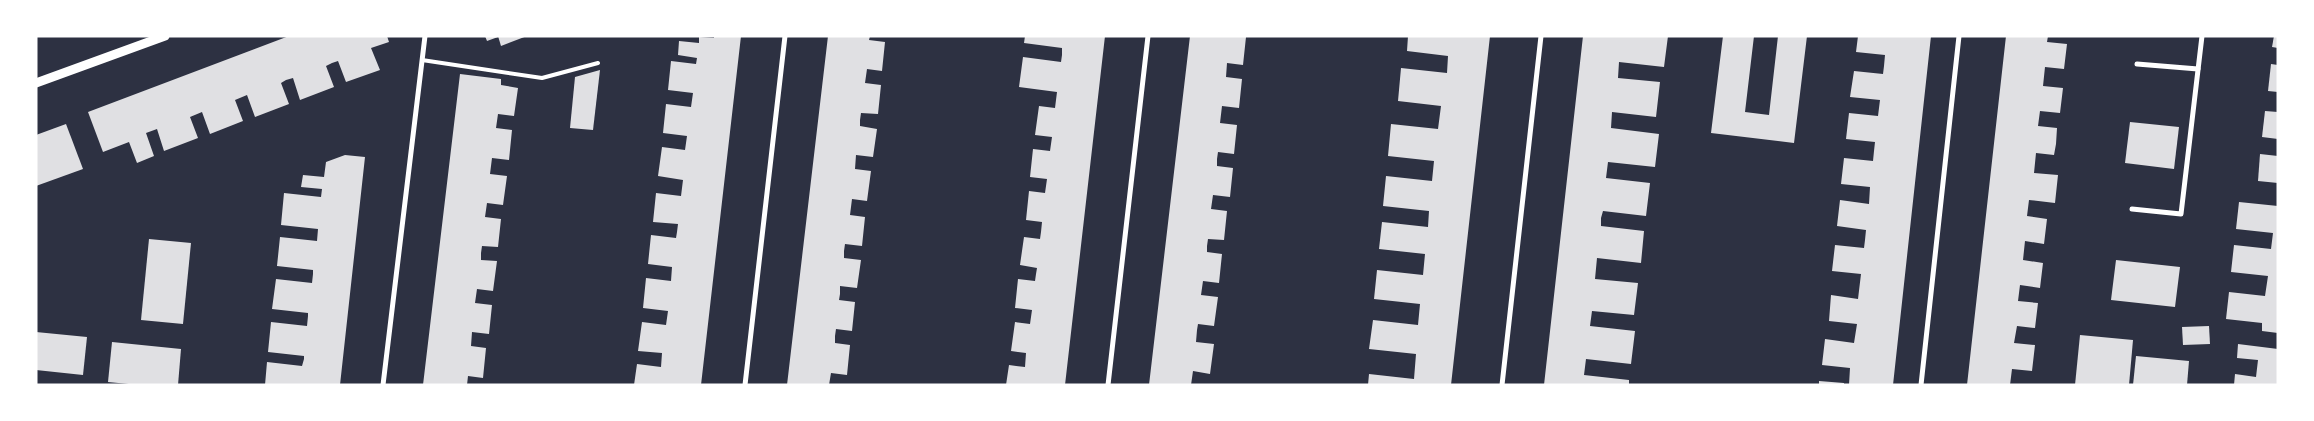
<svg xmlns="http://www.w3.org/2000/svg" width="2314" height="421" font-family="'Archivo Narrow',sans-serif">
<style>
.building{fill:#e0e0e3}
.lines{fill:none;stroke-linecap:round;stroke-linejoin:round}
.service{stroke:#fff;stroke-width:4}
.minor{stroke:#fff;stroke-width:5}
.tertiary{stroke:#fff;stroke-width:9}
</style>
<rect width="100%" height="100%" fill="#2d3142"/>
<g class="building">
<path d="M289,36H387L389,42L371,48L380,70L346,82L338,61L332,63L326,66L334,87L300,100L293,78L286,80L281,83L289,104L255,117L247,95L235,100L243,121L210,134L202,112L190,117L198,138L164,151L157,129L146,133L154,156L137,163L129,142L103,152L88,112Z"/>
<path d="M485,36H498V37L487,41Z"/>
<path d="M498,36H527L501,46Z"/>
<path d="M714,36H741L701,385H634L637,364L661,367L662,353L638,351L642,322L666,325L668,311L643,308L646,278L671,281L672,267L648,264L651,235L676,238L677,232L678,224L653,222L656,193L681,196L683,180L658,176L662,147L685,150L687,136L663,133L666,104L691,107L693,93L668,90L671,61L696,64L697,58L678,55L679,41L699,43V37L714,38Z"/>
<path d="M828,36H870L869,40L885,42L882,71L867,69L865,83L881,85L878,114L861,113L860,120V126L877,129L873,157L856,155L855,169L871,171L867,201L852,199L850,215L865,217L862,246L845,244L844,251V258L861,260L857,288L840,286V294L839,300L855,302L852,331L836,329L835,336V343L850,345L847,375L831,373L829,385H787Z"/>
<path d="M1025,36H1105L1065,385H1006L1009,365L1025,367L1026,353L1011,351L1015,322L1030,324L1032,310L1015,308L1018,279L1035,281L1036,274L1037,268L1020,265L1024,237L1040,239L1041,232L1042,222L1026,220L1029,191L1045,193L1047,179L1030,177L1033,149L1050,151L1052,137L1035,135L1039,106L1055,108L1057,92L1019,87L1023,57L1061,62L1062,55V48L1024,43Z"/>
<path d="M1190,36L1246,37L1243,65L1227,63L1226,77L1242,79L1239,108L1222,106L1220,123L1237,125L1234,154L1218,152L1217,159V166L1233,168L1230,197L1213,195L1211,209L1227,211L1224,240L1208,239L1207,246V252L1222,254L1219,283L1203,281L1201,295L1218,297L1214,326L1198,324L1197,330L1196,342L1214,344L1210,374L1193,371L1191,385H1149Z"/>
<path d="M1408,36H1490L1451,385H1368L1369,374L1414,379L1416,354L1369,349L1373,320L1418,325L1420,304L1374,299L1377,270L1423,275L1425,254L1379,249L1382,222L1428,227L1429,211L1383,206L1386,176L1432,181L1434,161L1388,156L1391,124L1438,129L1441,106L1398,101L1401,68L1447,73L1448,56L1407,51Z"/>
<path d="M1583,36H1668L1664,67L1619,62L1618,78L1660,82L1656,117L1612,112L1611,128L1659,134L1655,167L1608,162L1606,178L1650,183L1646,216L1603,211L1601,218V226L1644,231L1641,263L1597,258L1595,279L1638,283L1634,315L1592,311L1590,326L1635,331L1631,364L1586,359L1584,375L1629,380V385H1544Z"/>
<path d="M1723,36H1754L1745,112L1769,115L1778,36H1807L1794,143L1711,133Z"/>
<path d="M1858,36H1931L1893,385H1849L1850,368L1822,365L1825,339L1854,343L1857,324L1829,321L1831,295L1858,299L1861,274L1832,271L1835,245L1864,248L1865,240L1866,230L1837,226L1840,200L1869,204L1870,187L1841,184L1844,158L1873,161L1874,151L1875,142L1846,139L1849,113L1878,116L1880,100L1850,97L1854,71L1883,74L1884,66L1885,55L1856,52Z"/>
<path d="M2006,36H2048L2047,42L2067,44L2064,69L2045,67L2043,86L2063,88L2060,113L2040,111L2038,126L2057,128L2056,144L2054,155L2036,153L2034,173L2058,175L2055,203L2029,200L2027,216L2047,219L2044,244L2025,241L2023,260L2043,263L2040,288L2020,285L2018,301L2038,303L2035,328L2017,326L2014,343L2035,345L2032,371L2012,369L2010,385H1967Z"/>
<path d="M2274,36H2278V48L2272,47Z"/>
<path d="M2271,64L2278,65V92L2268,91Z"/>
<path d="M600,70L593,130L570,128L575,77Z"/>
<path d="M460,74L501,79V85L518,88L514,116L498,114L496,128L512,130L509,160L492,158L490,174L507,176L503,205L487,203L485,217L501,219L498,247L482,246L481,253V260L497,261L493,291L477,289L475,303L492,305L489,334L472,332L471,346L486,348L483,378L468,376L467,385H423Z"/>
<path d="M2265,111L2278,112V139L2262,137Z"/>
<path d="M2130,122L2179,127L2174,169L2125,163Z"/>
<path d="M66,124L83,169L36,186V135Z"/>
<path d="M2260,154L2278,156V183L2258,181Z"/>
<path d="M345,155L365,157L340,385H265L267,362L302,366L304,359V356L268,352L271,322L307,326L308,316V313L272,309L276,279L312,283L313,274V270L277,266L280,237L317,241L318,229L281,225L284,193L321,197L322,189L301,187L303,175L324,177L326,162Z"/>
<path d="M2239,202L2278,206V333L2262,331V323L2226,319L2229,292L2265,296L2268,276L2231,272L2234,245L2271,249L2273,233L2236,229Z"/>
<path d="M149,239L191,243L183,324L141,320Z"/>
<path d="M2116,260L2180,267L2175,307L2111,300Z"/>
<path d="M2209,326L2210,344L2183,345L2182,327Z"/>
<path d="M36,332L87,337L83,375L36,370Z"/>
<path d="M2080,335L2133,340L2129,385H2075Z"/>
<path d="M112,342L181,349L178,385H139L108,382Z"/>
<path d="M2238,344L2278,349V385H2234L2235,374L2256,377L2258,360L2237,358Z"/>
<path d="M2136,356L2189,361L2187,385H2133Z"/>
<path d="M1819,381L1844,383V385H1819Z"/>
</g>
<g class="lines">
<path class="service" d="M422,60L542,78L598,63"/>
<g class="minor">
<path d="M2137,64L2198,69"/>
<path d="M2132,209L2181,214L2202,36"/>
<path d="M383,385L425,36"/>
<path d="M745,385L785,36"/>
<path d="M1108,385L1148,36"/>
<path d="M1502,385L1541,36"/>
<path d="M1921,385L1959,36"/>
</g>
<path class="tertiary" d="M36,83L165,36"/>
</g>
<rect width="2314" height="421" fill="none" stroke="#ffffff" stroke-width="75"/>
</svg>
